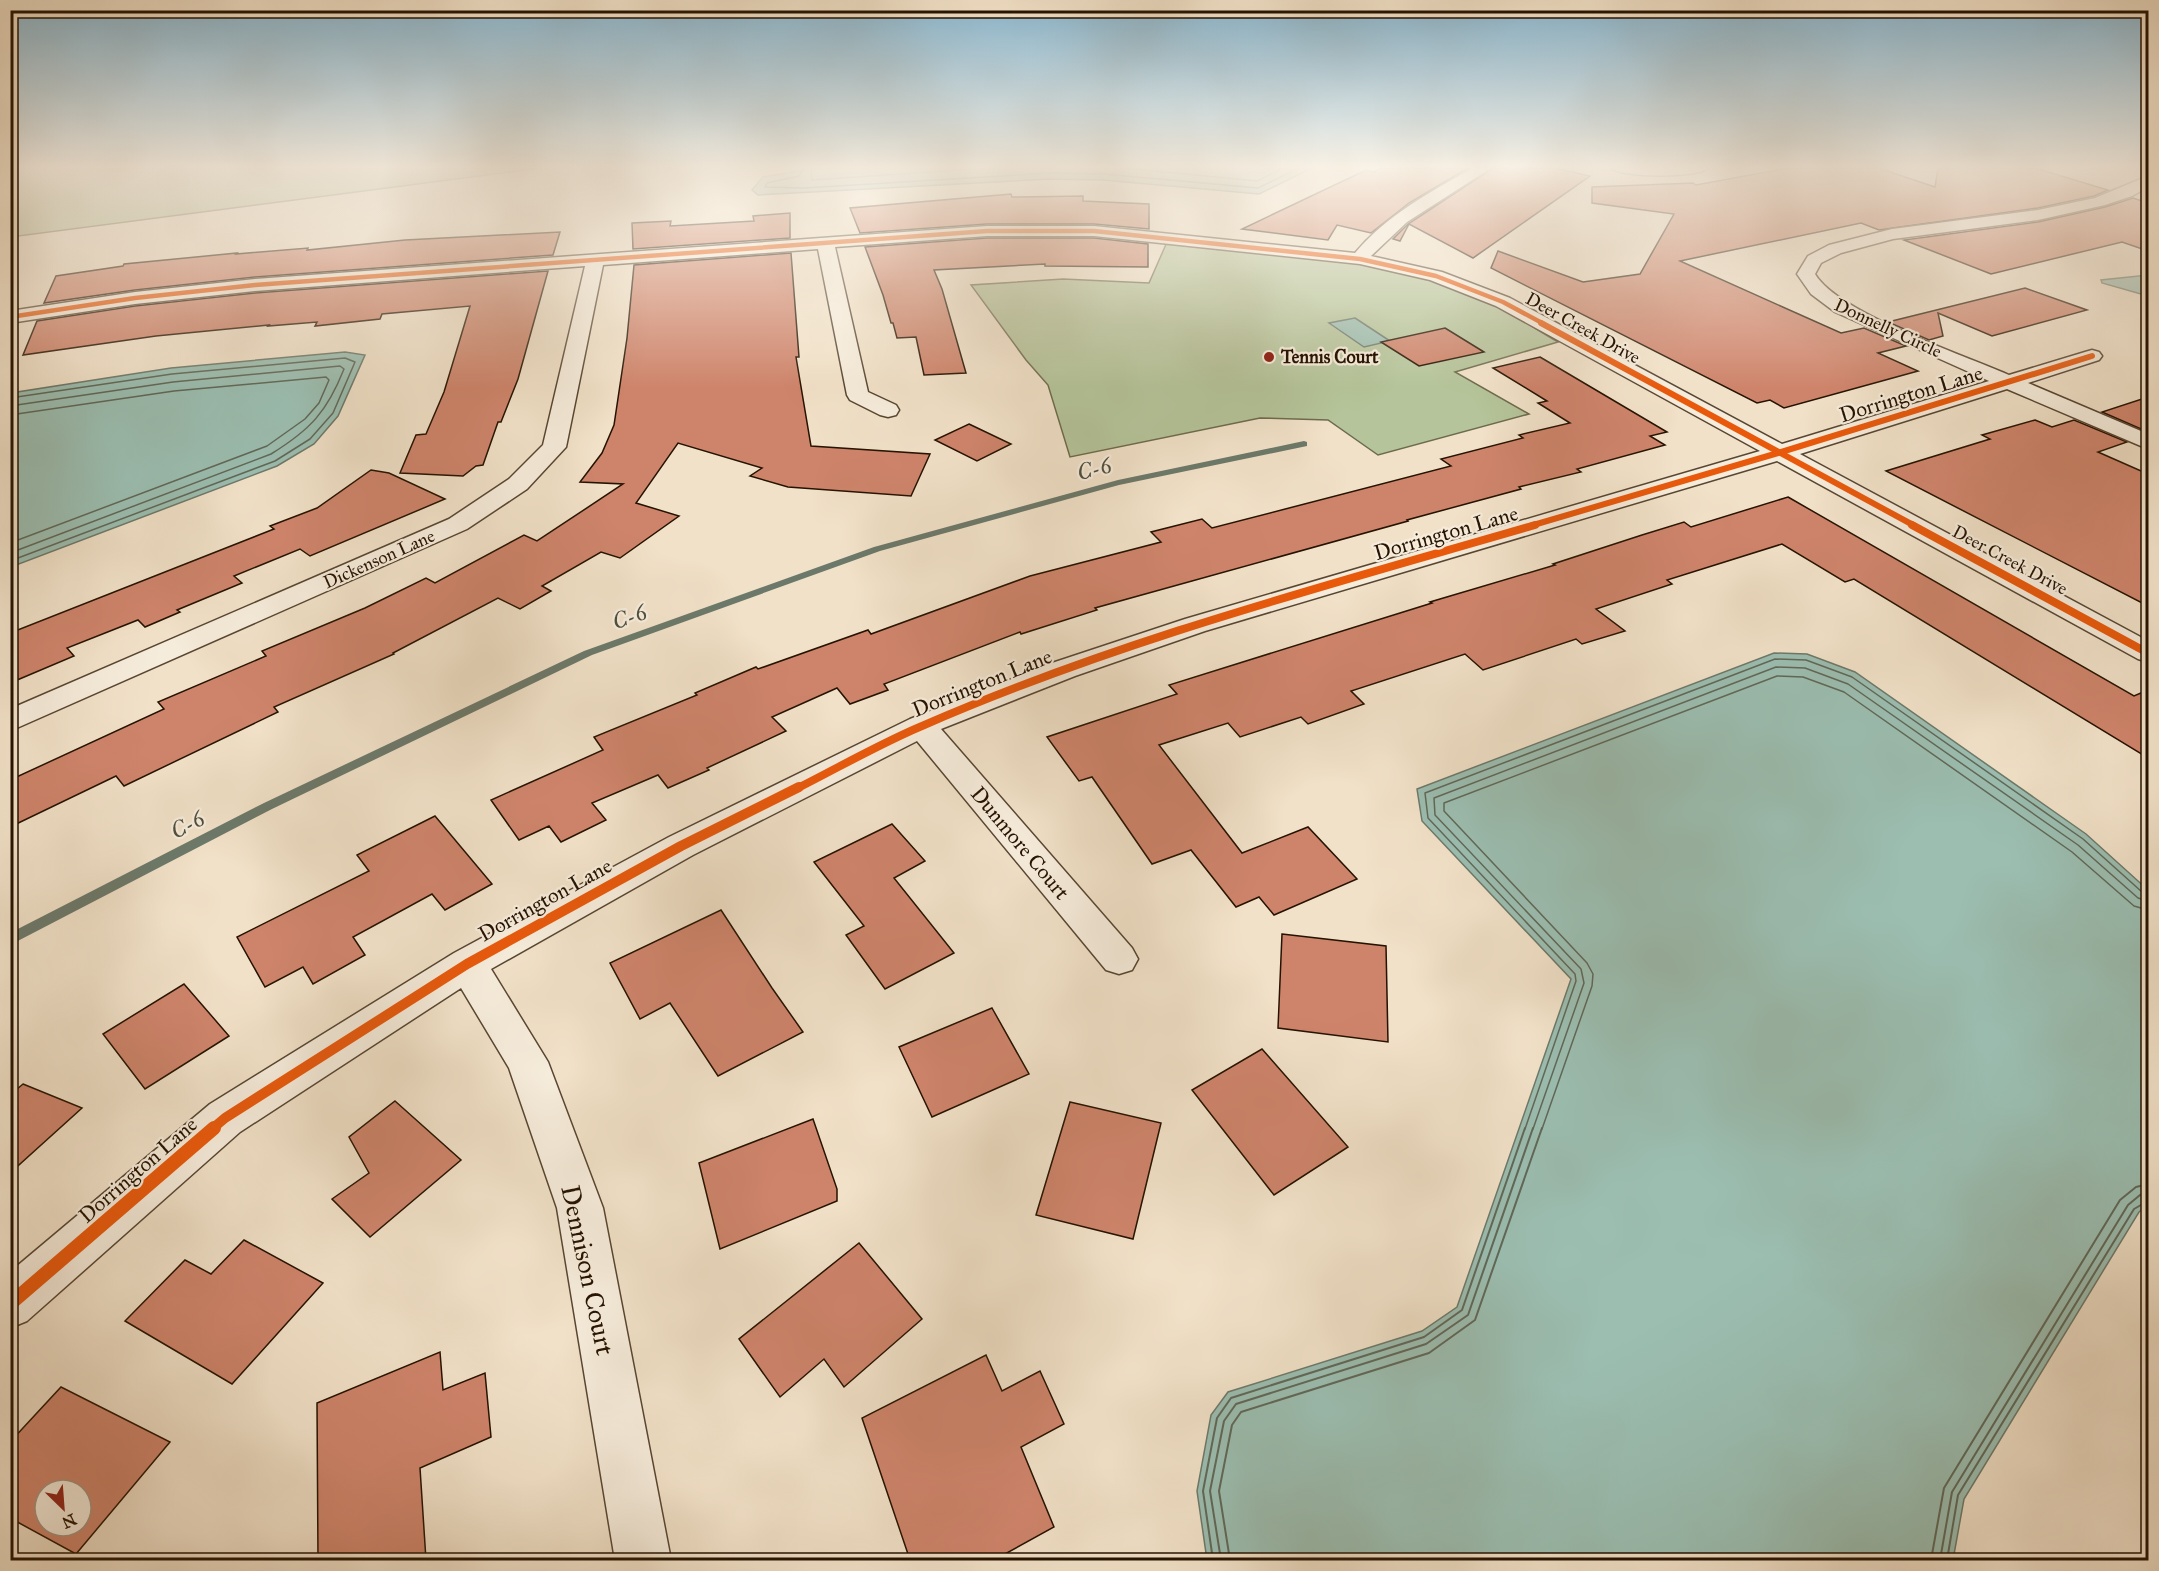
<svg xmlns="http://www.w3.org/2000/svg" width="2159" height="1571" font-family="'IM FELL Great Primer',serif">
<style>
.green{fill:#b5c49a;stroke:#6d6b4d;stroke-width:1.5}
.water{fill:#9bbeb1;stroke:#6c796a;stroke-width:1.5}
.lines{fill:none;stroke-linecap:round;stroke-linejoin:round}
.shore-far1{stroke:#606858;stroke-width:1.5}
.shore{stroke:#606858;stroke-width:2}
.stream{fill:#6c796a;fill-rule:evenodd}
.building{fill:#ce846b;stroke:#251200;stroke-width:1.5;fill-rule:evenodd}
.street-casing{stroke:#584632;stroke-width:3}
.street{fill:#f6ecdb;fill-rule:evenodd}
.cycleway-far4-casing{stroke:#f6ecdb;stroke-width:7}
.cycleway-far3-casing{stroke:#f6ecdb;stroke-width:8}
.cycleway-far2-casing{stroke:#f6ecdb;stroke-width:11}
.cycleway-far1-casing{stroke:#f6ecdb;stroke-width:14}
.cycleway-casing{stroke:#f6ecdb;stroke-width:17}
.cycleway-far4{stroke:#e8590c;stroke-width:4.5}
.cycleway-far3{stroke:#e8590c;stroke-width:6}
.cycleway-far2{stroke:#e8590c;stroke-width:8}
.cycleway-far1{stroke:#e8590c;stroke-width:10}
.cycleway{stroke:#e8590c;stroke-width:14}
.poi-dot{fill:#8f2418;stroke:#f6ecdb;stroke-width:2}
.labels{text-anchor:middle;stroke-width:4.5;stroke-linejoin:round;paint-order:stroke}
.far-street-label{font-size:18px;fill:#251200;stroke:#f6ecdb}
.far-poi-label{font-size:18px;font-weight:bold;fill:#251200;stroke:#f6ecdb;text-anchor:start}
.street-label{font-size:21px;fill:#251200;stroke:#f6ecdb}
.water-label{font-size:22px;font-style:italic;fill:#4e4e3e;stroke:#f6ecdb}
.near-street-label{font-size:26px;fill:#251200;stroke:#f6ecdb}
</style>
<rect width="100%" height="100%" fill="#f1e1c8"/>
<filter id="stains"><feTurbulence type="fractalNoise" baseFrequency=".00333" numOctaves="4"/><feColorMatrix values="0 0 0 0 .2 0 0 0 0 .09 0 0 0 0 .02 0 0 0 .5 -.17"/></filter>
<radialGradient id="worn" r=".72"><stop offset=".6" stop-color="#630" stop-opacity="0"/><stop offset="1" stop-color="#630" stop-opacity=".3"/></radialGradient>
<g class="green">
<path d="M11,168H541L11,237Z"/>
<path d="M1167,242C1268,252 1373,256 1470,293C1499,304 1530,326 1558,342L1455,372L1529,414L1378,455L1328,420L1260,418L1070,457L1048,385L1026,360L971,285L1063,279L1149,283Z"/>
</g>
<g class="water">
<path d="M817,168H1312L1259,194L1103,180L1050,179L758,195L752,190L763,177Z"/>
<path d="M2148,275V296L2102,283L2101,280Z"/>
<path d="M1355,318L1390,341L1364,347L1329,323Z"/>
<path d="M345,352L365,355L338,416L314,444L277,466L11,567V393L171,368Z"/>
<path d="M1774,653L1807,654L1855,672L2086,834L2148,890V1205L2139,1212L1964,1499L1953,1560H1207L1197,1491L1211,1415L1228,1392L1422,1331L1457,1307L1571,979L1422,821L1417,789Z"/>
</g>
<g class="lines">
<g class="shore-far1">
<path d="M804,168L799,176L767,183L765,187L804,188L1050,173L1104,174L1258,188L1299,168"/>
<path d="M811,168L812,180L988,168"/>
<path d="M1124,168L1257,181L1284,168"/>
<path d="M10,398L172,374L345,358L355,362L333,413L310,439L275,461L10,561"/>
<path d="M10,406L173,382L340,366L344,369C327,412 310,430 271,454L10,553"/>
<path d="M10,415L174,391L326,377L329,380L319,403L305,419L267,446L10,543"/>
<path d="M1525,1129L1576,981L1575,974L1428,818L1425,793L1775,659L1806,660L1852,677L2083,839L2142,892L2148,894"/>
<path d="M1533,1129L1584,983L1581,969L1435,815L1434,798L1776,667L1805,668L1848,684L2078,845L2138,898L2148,901"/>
<path d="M1542,1129L1592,986L1593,974L1587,963L1444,811V803L1777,676L1803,677L1844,692L2072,852L2134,906L2148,910"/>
</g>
<g class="shore">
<path d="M1213,1560L1203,1491L1217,1418L1231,1398L1424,1337L1462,1310L1525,1128"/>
<path d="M1221,1560L1210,1491L1224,1421L1236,1404L1426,1344L1468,1315L1533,1128"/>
<path d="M1230,1560L1219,1491L1232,1425L1241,1412L1429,1353L1475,1320L1542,1128"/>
<path d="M1931,1560L1944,1488L2120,1200L2136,1187L2148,1184"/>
<path d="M1940,1560L1952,1492L2128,1205L2140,1195L2148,1193"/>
<path d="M1947,1560L1958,1495L2134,1209L2148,1201"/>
</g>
<path class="stream" d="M1304,441L1307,442V446L1119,485L880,551L592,655L272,809L10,945V933L264,803L584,651L874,547L1118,480Z"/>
</g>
<g class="building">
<path d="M1381,168H1468L1409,203L1371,233L1337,225L1328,240L1242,229L1366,170L1374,172Z"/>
<path d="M1493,168H1554L1590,176L1473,258L1409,224L1400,241L1393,239L1408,224Z"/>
<path d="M1788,168H1878L1935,187L1938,168H2035L2108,190L2094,196L2038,208L1879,230L1861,223L1680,261L1841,333L1864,328L1906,346L1878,353L1918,371L1784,408L1770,400L1757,403L1491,268L1498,251L1583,282L1640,274L1674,214L1592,203V187L1693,183L1696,185Z"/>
<path d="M1011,194L1012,197L1083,196V201L1149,204V229L1094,224H987L860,233L850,208Z"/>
<path d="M2133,198L2148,203V251L2122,242L1991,274L1904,240L2038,222L2105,207Z"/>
<path d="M790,213V238L633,249L632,223L671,221L670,226L754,221L753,216Z"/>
<path d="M560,232L553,255L255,277L135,290L44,303L56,276L123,266L124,264L237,253L236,254L308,248L307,250L405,240Z"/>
<path d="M987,238H1094L1148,244V267L1045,266V264L934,270L942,289L966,373L924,375L916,337L897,338L893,323H891L883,295L865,247Z"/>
<path d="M791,253L799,357H796L811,446L930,454L911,496L788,487L750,476L762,468L678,443L636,503L679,516L620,558L601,552L542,586L551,591L520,609L498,598L393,653L394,654L274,707L278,712L124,786L116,776L10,827V780L164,709L158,702L266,656L262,651L365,608L426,578L435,583L524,535L537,541L623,484L580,482L602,453L614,425L627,338L634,265Z"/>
<path d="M548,271L518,379L501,422H498L483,465L476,466L463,476L400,473L416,435L426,434L444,392L470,306L382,314L380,319L315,326L317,322L268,326L269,325L156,336L23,355L37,321L135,306L255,293Z"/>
<path d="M2025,288L2087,310L1992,336L1938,313L1943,336L1929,340L1888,322Z"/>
<path d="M1445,328L1484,352L1419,366L1381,342Z"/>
<path d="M1540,357L1667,432L1650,436L1665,445L1577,469L1581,472L1519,487L1521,489L1407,520L1408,521L1095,608L1097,610L1021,634L1020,632L884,684L888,690L850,704L837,688L772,717L786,731L707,768L709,770L668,788L658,775L592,803L606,820L561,842L549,826L519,840L491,800L603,750L594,737L697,695L695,693L756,667L758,669L868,630L871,634L1030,576L1161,542L1151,532L1202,519L1212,528L1451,466L1441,459L1523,438L1519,435L1570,423L1538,403L1547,401L1493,368Z"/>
<path d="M2148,397V432L2102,412Z"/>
<path d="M2035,420L2052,427L2074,420L2127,442L2098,452L2148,474V606L1886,471L1990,439L1982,435Z"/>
<path d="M969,424L1011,444L977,461L935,440Z"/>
<path d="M371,470L389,473L445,499L310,556L300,549L234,576L242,583L177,610L180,612L145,627L138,620L67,648L74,656L10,683V633L274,529L270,526L317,508Z"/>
<path d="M1788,497L2134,696L2148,690V758L1854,579L1845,582L1782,544L1667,580L1672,584L1596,609L1625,631L1582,644L1576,639L1483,670L1465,654L1351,691L1364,704L1308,724L1301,717L1240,737L1228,723L1159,745L1242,853L1308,827L1357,879L1274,915L1259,897L1236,907L1191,850L1152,864L1092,777L1079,781L1047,737L1177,694L1169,685L1432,603L1430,602L1555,565L1553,564L1642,535L1684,522L1691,527Z"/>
<path d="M435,816L492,884L445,910L432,894L353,937L365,955L313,984L303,967L265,987L237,937L369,871L357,855Z"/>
<path d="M892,824L925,861L894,878L954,953L885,989L846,935L864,926L814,862Z"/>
<path d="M721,910L772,988L803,1032L718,1076L670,1003L640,1019L610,963Z"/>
<path d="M1282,934L1386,946L1388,1042L1278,1028Z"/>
<path d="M184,984L229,1036L145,1089L103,1034Z"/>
<path d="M992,1008L1029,1074L932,1117L899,1047Z"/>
<path d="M1262,1049L1348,1147L1274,1195L1192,1090Z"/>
<path d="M23,1084L82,1108L10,1173V1095Z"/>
<path d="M395,1101L461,1160L370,1237L332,1199L369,1173L349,1137Z"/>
<path d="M1070,1102L1161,1123L1133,1239L1036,1215Z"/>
<path d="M813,1119L837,1189V1201L720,1249L699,1163Z"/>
<path d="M244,1240L323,1283L232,1384L125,1321L185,1260L211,1274Z"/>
<path d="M859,1243L922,1319L844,1387L824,1359L780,1397L739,1339Z"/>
<path d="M440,1352L443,1390L485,1373L491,1437L420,1468L426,1560H318L317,1403Z"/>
<path d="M986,1355L1002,1391L1040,1371L1064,1424L1021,1447L1054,1527L994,1560H910L862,1418Z"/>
<path d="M61,1387L170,1442L76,1554L10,1518V1442ZM45,1490H81V1526H45Z"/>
</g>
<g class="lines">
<defs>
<g id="street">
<path d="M1473,168H1491L1407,222L1371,256L1442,272L1510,298L1782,444L1989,381L1835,312L1811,294L1797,274L1808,256L1829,245L1892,229L2038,210L2095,198L2148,176V187L2132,196L2105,205L2038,220L1893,239L1841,253L1821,263L1815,274C1838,313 1964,355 2009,375L2085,352L2092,350L2099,352L2102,356L2099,360L2028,383L2148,434V449L2007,389L1800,454L2148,641V662L2138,659L1777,461L1205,631L1075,676L941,729L1132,948L1138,959L1132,970L1119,974L1106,970L917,741L693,855L491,969L548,1062L603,1208L671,1560H615L557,1208L509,1068L461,988L240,1132L27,1321L10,1328V1272L210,1104L454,953L669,837L910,719L1055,662L1185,619L1760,451L1496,306L1430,280L1360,264L1094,236H987L835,247L868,392L896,405L899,410L896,415L888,417L880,415L850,400L847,395L818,249L603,265L566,447L527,489L467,529L10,731V709L449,519L509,479L543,445L585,266L255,291L135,304L10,323V311L135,292L255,279L987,226H1094L1355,253C1387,215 1430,192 1473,168Z"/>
<path d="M1612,168H1708C1699,178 1620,178 1612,168Z"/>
</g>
</defs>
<use href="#street" class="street-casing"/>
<use href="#street" class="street"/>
<defs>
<path id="cycleway-far4" d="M10,317L135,298L255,285L987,231H1094L1360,259L1436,276L1503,302L1544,324"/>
<g id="cycleway-far3">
<path d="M1541,323L1915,526"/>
<path d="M1530,526L1778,453L2092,356"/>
</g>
<g id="cycleway-far2">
<path d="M1912,525L2148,653"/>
<path d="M796,789C838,768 879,744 922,726C1119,640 1329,585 1535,525"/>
</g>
<path id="cycleway-far1" d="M212,1129L225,1118L467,964L681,846L799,787"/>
<path id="cycleway" d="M10,1304L214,1128"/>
</defs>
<use href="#cycleway-far4" class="cycleway-far4-casing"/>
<use href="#cycleway-far3" class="cycleway-far3-casing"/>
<use href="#cycleway-far2" class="cycleway-far2-casing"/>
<use href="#cycleway-far1" class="cycleway-far1-casing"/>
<use href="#cycleway" class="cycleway-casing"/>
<use href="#cycleway-far4" class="cycleway-far4"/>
<use href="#cycleway-far3" class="cycleway-far3"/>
<use href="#cycleway-far2" class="cycleway-far2"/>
<use href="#cycleway-far1" class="cycleway-far1"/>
<use href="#cycleway" class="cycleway"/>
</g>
<linearGradient id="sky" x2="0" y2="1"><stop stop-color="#89b8d2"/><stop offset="0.43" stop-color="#f9f2e6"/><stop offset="1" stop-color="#f9f2e6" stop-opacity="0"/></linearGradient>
<rect width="2159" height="388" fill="url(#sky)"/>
<circle class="poi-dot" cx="1269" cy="357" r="6"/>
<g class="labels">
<g class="far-street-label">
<text transform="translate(1583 328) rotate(29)" y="6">Deer Creek Drive</text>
<text transform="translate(1888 328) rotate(25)" y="6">Donnelly Circle</text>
<text transform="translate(379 559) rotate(-24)" y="6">Dickenson Lane</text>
<text transform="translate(2010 560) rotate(28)" y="6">Deer Creek Drive</text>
</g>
<g class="far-poi-label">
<text x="1281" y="363">Tennis Court</text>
</g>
<g class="street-label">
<text transform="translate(1911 394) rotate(-17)" y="7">Dorrington Lane</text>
<text transform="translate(1446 533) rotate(-16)" y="7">Dorrington Lane</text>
<text transform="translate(982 683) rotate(-22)" y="7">Dorrington Lane</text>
<text transform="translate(1020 843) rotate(50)" y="7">Dunmore Court</text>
<text transform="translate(545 900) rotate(-29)" y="7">Dorrington Lane</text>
<text transform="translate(138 1170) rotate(-41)" y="7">Dorrington Lane</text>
</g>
<g class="water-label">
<text transform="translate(1094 468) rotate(-15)" y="8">C-6</text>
<text transform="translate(629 616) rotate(-20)" y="8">C-6</text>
<text transform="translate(187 824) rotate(-28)" y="8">C-6</text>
</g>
<g class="near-street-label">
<text transform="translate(588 1270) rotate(78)" y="9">Dennison Court</text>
</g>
</g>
<rect width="2159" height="1571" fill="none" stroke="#f1e1c8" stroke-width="36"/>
<rect x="12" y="12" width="2135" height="1547" fill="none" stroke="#251200" stroke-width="3"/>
<rect x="18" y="18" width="2123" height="1535" fill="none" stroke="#251200" stroke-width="1.5"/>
<g transform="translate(63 1508) rotate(155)"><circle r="28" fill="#f6ecdb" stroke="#a29583" stroke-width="1.5"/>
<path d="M0-4.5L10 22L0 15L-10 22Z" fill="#8f2418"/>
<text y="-9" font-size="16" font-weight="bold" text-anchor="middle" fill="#251200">N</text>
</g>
<rect width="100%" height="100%" filter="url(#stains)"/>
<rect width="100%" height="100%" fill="url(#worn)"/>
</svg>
